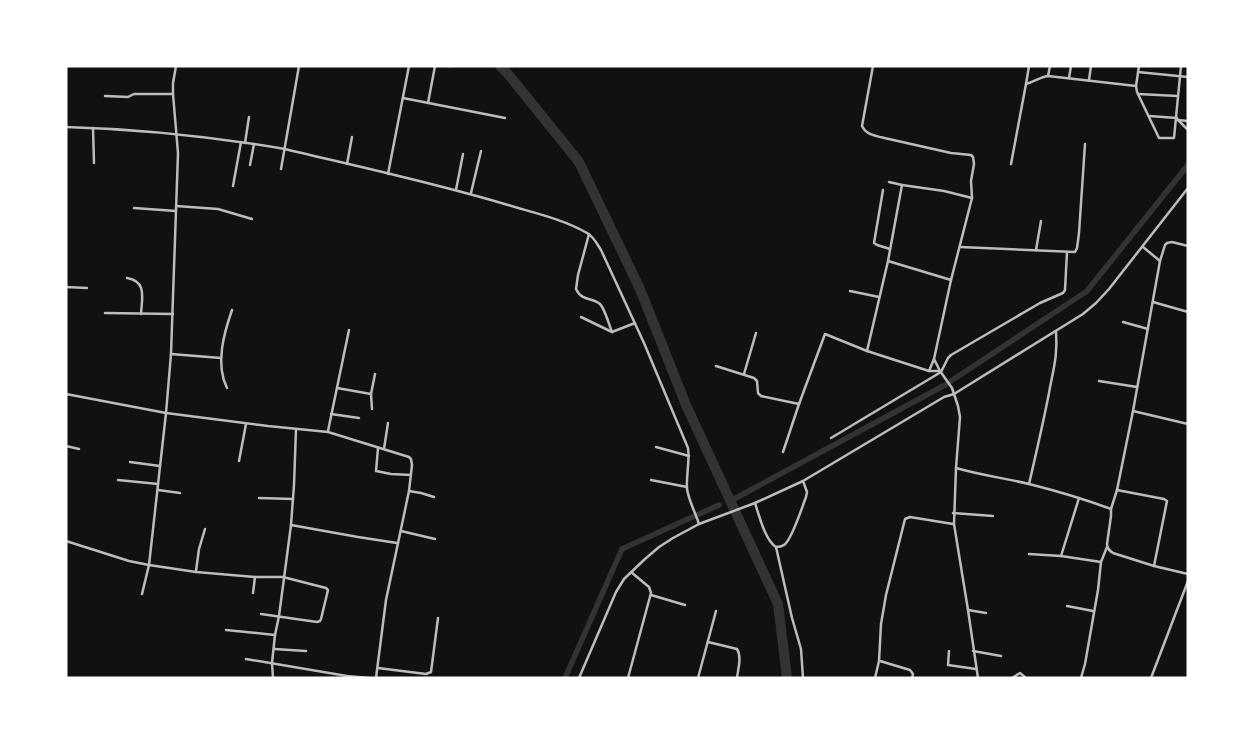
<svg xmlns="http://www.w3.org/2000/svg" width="1254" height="744" font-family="'Open Sans',sans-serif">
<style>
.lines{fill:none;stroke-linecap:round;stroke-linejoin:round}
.canal{stroke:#333;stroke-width:5.5}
.river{stroke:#333;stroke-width:10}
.minor{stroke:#bcbcbc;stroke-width:2.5}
.tertiary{stroke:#bcbcbc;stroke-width:2.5}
</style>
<rect width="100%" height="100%" fill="#111"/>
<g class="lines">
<g class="canal">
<path d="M736,498L945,385L1087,291L1188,165"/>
<path d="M565,678L622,549L719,505"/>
</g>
<path class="river" d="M500,66L508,74L579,162L640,289L686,405L778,604L787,678"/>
<g class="minor">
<path d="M449,66H450"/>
<path d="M873,66L862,126C866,134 872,135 880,137L951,153L971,155L973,157L974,164L971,181L972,198L951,280L934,359L929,371"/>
<path d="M1139,66L1136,86L1137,92L1159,138H1174L1181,66"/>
<path d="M1138,72L1188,77"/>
<path d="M1048,76L1050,66"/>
<path d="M1069,78L1071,66"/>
<path d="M1089,80L1091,66"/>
<path d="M1026,84L1029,66"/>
<path d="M1138,94L1178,96"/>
<path d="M105,96L128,97L134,94H173"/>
<path d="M403,98L505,118"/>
<path d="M428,103L435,66"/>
<path d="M1149,116L1177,118"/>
<path d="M1177,119L1188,130"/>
<path d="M1178,120L1188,121"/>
<path d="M66,127C138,129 214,137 285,149C360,167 435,183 508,205C534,213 563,219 587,233C594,237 597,244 601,250L644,343L688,448C690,461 686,475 687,489C689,501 695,512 699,524"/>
<path d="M93,128L94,163"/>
<path d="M245,143L249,117"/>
<path d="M347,164L352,137"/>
<path d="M1011,164L1026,84C1034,82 1040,77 1048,76L1136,86"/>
<path d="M250,165L254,144"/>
<path d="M281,169L299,66"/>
<path d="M388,174L409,66"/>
<path d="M889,182L902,185"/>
<path d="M233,186L241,142"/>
<path d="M456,190L463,154"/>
<path d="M883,190L874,243L877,245L890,249"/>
<path d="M471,193L481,151"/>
<path d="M176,206L218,209L252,219"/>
<path d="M134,208L176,211"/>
<path d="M589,234L578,275L576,289C582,302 593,297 600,304C605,309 609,325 612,332"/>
<path d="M960,247L1075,252L1077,248L1079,233L1085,144"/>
<path d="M1036,250L1041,221"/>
<path d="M888,261L951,280"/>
<path d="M1160,261L1165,245L1167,243L1172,242L1188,246"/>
<path d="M127,278C147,281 142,298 141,314"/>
<path d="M66,287L87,288"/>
<path d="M850,291L879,297"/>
<path d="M1153,302L1188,312"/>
<path d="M105,313L173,314"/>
<path d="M581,317L612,332L635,323"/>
<path d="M1123,322L1148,329"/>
<path d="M867,351L888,261L902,185L944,191L972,198"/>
<path d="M171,354L221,358"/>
<path d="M934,359L940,371"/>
<path d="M716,366L754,378L757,381L758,393L761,396L799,404"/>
<path d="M744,374L756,333"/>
<path d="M1099,381L1137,387"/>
<path d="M227,388C215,364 224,333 232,310"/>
<path d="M337,388L371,394L372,409"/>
<path d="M66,394L166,413L268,426L328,432L409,457L411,459L412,465L409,491L386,600L376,678"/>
<path d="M371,394L375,374"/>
<path d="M1133,411L1188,424"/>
<path d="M331,414L359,418"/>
<path d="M328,431L349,330"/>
<path d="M831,438L941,372L948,358L951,355L1040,303L1063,293L1065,290L1067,252"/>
<path d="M66,446L79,449"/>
<path d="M656,447L689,456"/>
<path d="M378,448L376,471L391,474L411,475"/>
<path d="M384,449L388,423"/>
<path d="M783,452L799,404L825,334L867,351L929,371H940L952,388L954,394"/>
<path d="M239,461L246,424"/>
<path d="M130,462L160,466"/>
<path d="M956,468L954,524L968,610L978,678"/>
<path d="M118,480L158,484"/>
<path d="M651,480L687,487"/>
<path d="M1029,484C1036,454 1043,424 1049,393C1053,370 1058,356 1056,332"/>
<path d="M158,490L180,493"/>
<path d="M1117,490L1164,499L1167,501L1154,566"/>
<path d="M409,491L421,493L434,497"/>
<path d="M259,498L293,499"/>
<path d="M755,503C759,515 765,540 776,547C780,547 781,547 784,545C792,540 802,507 806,497L807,492L803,481"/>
<path d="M1111,509L1117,490L1133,411L1160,261L1143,247"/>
<path d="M953,513L993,516"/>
<path d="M291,525L358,537L397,543"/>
<path d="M401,531L435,539"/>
<path d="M66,541L129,561L149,565L196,572L255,577H283L326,588L328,590L321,619L320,621L317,622L261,614"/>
<path d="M776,547L792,618L801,649L803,678"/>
<path d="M1029,554L1061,556L1101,562"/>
<path d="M1061,556L1079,498"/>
<path d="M196,571L199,549L205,529"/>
<path d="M253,593L255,577"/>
<path d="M142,594L149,565L166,413L171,354L178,153L173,94V83L176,66"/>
<path d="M651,595L685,605"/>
<path d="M1067,606L1093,611"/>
<path d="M968,610L986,613"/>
<path d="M226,630L275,635"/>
<path d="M708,642L737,649C742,657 738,669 737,678"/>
<path d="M274,649L306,651"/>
<path d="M949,651L948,665L976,669"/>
<path d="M973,651L1001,656"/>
<path d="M246,659L347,676L369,678"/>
<path d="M880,661L910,670L913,674L912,678"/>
<path d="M378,668L426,674L431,672L438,618"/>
<path d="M273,678L272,663L275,635L279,616L291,525L294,485L296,429"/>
<path d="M628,678L651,593L649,587L631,572"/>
<path d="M698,678L716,611"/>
<path d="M875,678L879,661L881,624L886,595L905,519L910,517L953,524"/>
<path d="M1012,678L1020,673L1026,678"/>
<path d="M1081,678L1085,664L1098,590L1101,562L1107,547"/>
<path d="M1151,678L1188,581"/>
</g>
<g class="tertiary">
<path d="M954,394L958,406L960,417L956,468C980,475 1004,478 1029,484C1057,491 1084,499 1111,509V516L1107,544C1107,549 1110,551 1113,553L1154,566L1188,574"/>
<path d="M579,678L616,592L624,579L645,559L659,547L673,538L699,524L755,503L803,481L944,397L954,394L1083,314L1096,303L1109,289L1188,188"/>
</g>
</g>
<rect width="1254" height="744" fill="none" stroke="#ffffff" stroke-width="135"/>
</svg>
